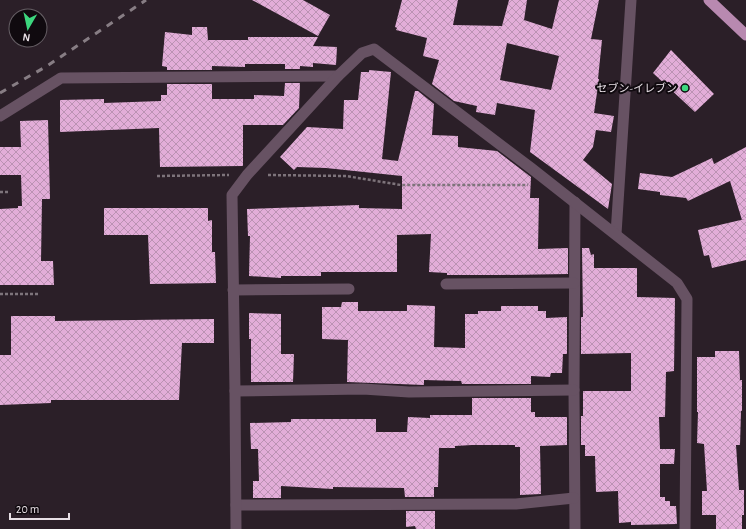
<svg xmlns="http://www.w3.org/2000/svg" width="746" height="529" font-family="'Alegreya Sans','Noto Sans JP',sans-serif">
<style>
.building{fill:url(#building-cross-hatch);fill-rule:evenodd}
.lines{fill:none;stroke-linecap:round;stroke-linejoin:round}
.path{stroke:#7e747b;stroke-width:2.5;stroke-dasharray:3 2;stroke-linecap:butt}
.minor{stroke:#675263;stroke-width:11}
.trunk{stroke:#b889b0;stroke-width:11}
.rail{stroke:#877d84;stroke-width:3;stroke-dasharray:7 7;stroke-linecap:butt}
.poi-dot{fill:#3cd77e;stroke:#100a0f;stroke-width:1.5}
.labels{text-anchor:middle;stroke-width:4;stroke-linejoin:round;paint-order:stroke}
.poi-label{font-size:11px;fill:#e7dfe5;stroke:#100a0f;text-anchor:end}
</style>
<defs>
<pattern id="building-cross-hatch" width="8" height="8" patternUnits="userSpaceOnUse"><rect width="8" height="8" fill="#e2add8"/><path d="M0 0l8 8M0 8l8-8" fill="none" stroke="#bb92b3"/></pattern>
</defs>
<rect width="100%" height="100%" fill="#2b1f28"/>
<g class="building">
<path d="M252,0H303L330,15L318,36Z"/>
<path d="M402,0H458L453,25L502,26L509,0H527L524,20L552,29L559,0H599L591,39L602,40L598,79H599L594,113L614,116L611,132L596,130L593,147L583,160L612,184L608,209L530,152L535,110L497,103L495,115L476,112L477,106L454,101L432,84L439,60L423,56L427,38L396,30L397,28L395,27ZM507,43L559,56L551,90L500,80Z"/>
<path d="M192,27H207L208,40H248V37H318L313,46L337,47L336,65L313,63V67L300,66V69H285V64H245V67L212,66V70H167V67L162,66L165,32L192,35Z"/>
<path d="M671,50L714,94L695,112L653,73Z"/>
<path d="M369,70L391,72L382,159L398,161L415,91H418L434,104L432,135L458,136V147L497,151L531,177L530,198H539L538,249L568,248V274L501,275H447V273L429,272L431,234L397,235V272H321V276H281V278L249,276L250,236H248L247,209L359,205V208L402,209V176L326,168L297,167L294,170L280,157L307,127L343,129L344,100H358L361,72H369Z"/>
<path d="M285,83H300L299,108L283,125H243V166L160,167L159,128L60,132V100L104,99V103L161,101V95H167V84H212V99H254V95L284,96Z"/>
<path d="M48,120L50,199H42L41,261H53L54,285H0V209L18,208V206H22L21,175H0V147H21L20,121Z"/>
<path d="M746,147V260L712,268L709,255L704,256L698,230L745,219L742,220L730,181L688,201L686,198L660,195V192L638,189L640,173L672,177L712,158L714,164Z"/>
<path d="M104,208H208V221L212,220V252H215L216,283L150,284L148,235H104Z"/>
<path d="M582,248H589L591,255L594,254V268H637V297L675,298L674,371L666,372L665,417H659L660,449H675L674,464H660V497H665V501H670V506H676L677,524L631,525V522L619,523L618,491L596,492L595,456H585V445H581V416H583V391H631V353L581,354V317H583Z"/>
<path d="M342,302H358V311H407V305L435,306L434,347L465,348V314H478V311H501V306H538V311H546V318L567,317V354H563L562,373H551L550,377L531,376V384H462L461,381L424,380V385L347,382L348,340L322,339V307H341Z"/>
<path d="M249,313L281,314V354H294L293,382H251V339H249Z"/>
<path d="M11,316H55V321L214,319V343H182L179,400H51V403L0,405V355H11Z"/>
<path d="M715,351H739L740,380H742V411H741L740,445H736L739,490H744V515H742V529H716V515H702V491H707L704,444L697,443L698,412H697V357H715Z"/>
<path d="M472,398H531V412H535V417H567V445L540,446L541,494L520,495V447H515V445H472L455,446V448H439L438,487H434V497H405L404,488L333,487V489L281,486V498H253V481H259L258,449H251L250,423L291,422V419H376V432H407L408,417L430,418V415H472Z"/>
<path d="M406,511H435V529H416L415,526L406,527Z"/>
</g>
<g class="lines">
<g class="path">
<path d="M268,175L346,176L401,185H528"/>
<path d="M157,176L229,175"/>
<path d="M0,192H9"/>
<path d="M0,294H39"/>
</g>
<g class="minor">
<path d="M0,116L61,78L338,76"/>
<path d="M575,202L574,390L575,529"/>
<path d="M616,234L631,0"/>
<path d="M446,284L574,283"/>
<path d="M233,290L349,289"/>
<path d="M235,391L363,389L409,392L574,390"/>
<path d="M236,505L516,504L574,498"/>
<path d="M236,529L235,391L232,195L247,175L338,76L362,53L374,49L531,168L677,283L687,299L685,529"/>
</g>
<path class="trunk" d="M709,0L746,35"/>
<path class="rail" d="M0,93L47,66L146,0"/>
</g>
<circle class="poi-dot" cx="685" cy="88" r="4"/>
<g class="labels">
<g class="poi-label">
<text x="677" y="92">セブン-イレブン</text>
</g>
</g>
<g transform="translate(28 28) rotate(189)"><circle r="19" fill="#100a0f" stroke="#665f65"/>
<path d="M0-3L7 15L0 10L-7 15Z" fill="#3cd77e"/>
<text y="-6" font-size="11" font-weight="bold" text-anchor="middle" fill="#e7dfe5">N</text>
</g>
<path d="M10 513v6h59v-6" fill="none" stroke="#e7dfe5" stroke-width="2"/>
<text x="16" y="513" font-size="12" fill="#e7dfe5" stroke="#100a0f" stroke-width="3" paint-order="stroke">20 m</text>
</svg>
